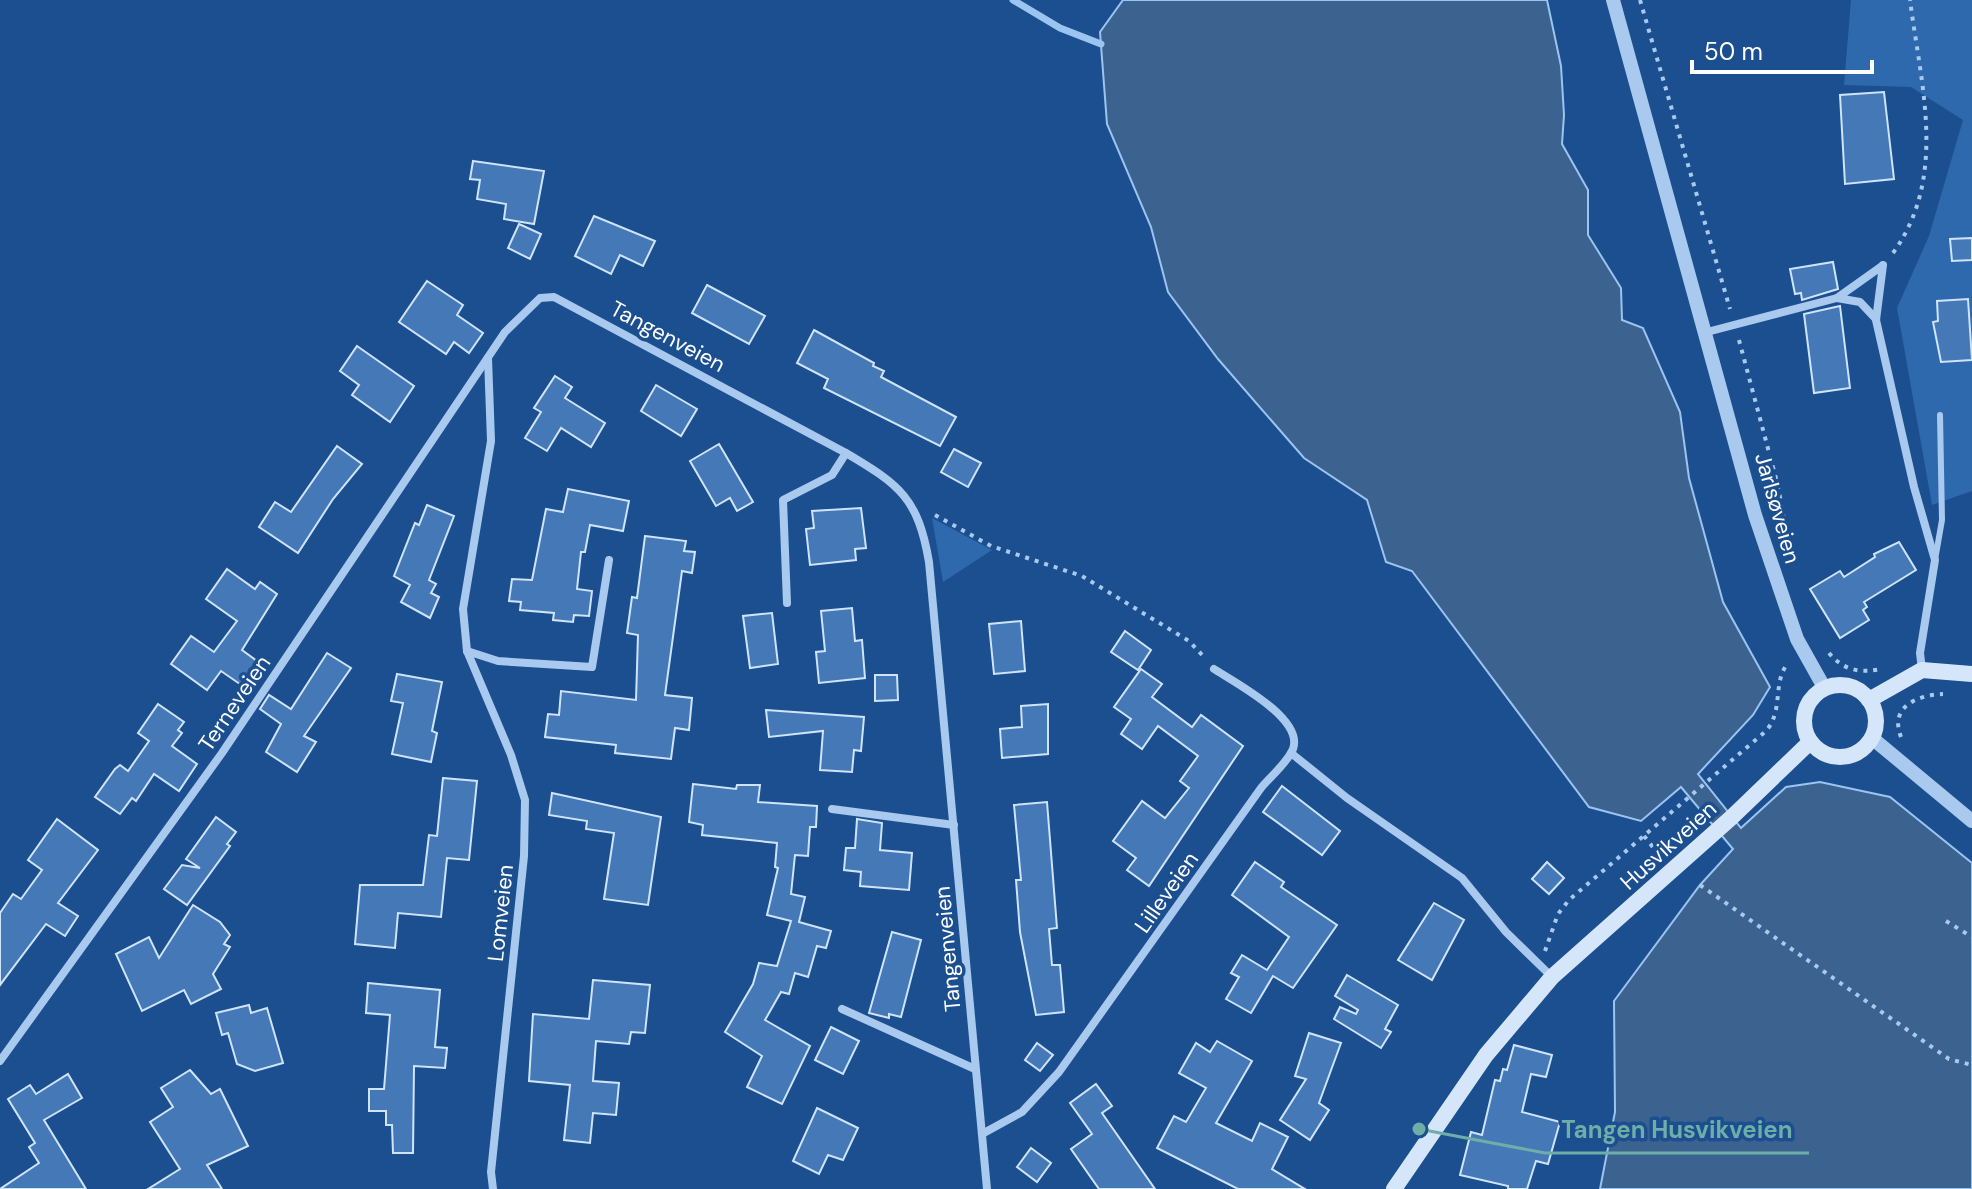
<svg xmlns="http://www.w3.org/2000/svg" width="1972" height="1189" font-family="'DM Sans',sans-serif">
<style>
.green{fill:#2e69ad}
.water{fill:#3c6290;stroke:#9cc4f0;stroke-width:2}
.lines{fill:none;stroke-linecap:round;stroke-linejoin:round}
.stream{stroke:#9cc4f0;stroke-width:7}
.building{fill:#4478b7;stroke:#cfe3fa;stroke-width:2}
.path{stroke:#a9c9ee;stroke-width:4;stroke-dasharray:4 6;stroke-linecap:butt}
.service{stroke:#a9c9ee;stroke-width:6}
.minor{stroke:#a9c9ee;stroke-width:8}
.tertiary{stroke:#a9c9ee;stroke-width:14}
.secondary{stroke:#d6e6fa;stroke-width:16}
.labels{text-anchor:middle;stroke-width:7;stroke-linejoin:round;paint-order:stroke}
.street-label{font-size:22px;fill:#fff;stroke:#1b4f8f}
.leader{fill:none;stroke:#6fada8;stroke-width:3}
.callout-dot{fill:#6fada8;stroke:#1b4f8f;stroke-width:3}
.callout-label{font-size:24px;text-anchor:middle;font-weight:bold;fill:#6fada8;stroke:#1b4f8f;stroke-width:7;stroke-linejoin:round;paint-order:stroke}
</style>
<rect width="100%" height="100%" fill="#1b4f8f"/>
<g class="green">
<path d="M1851,0H1972V491L1932,505L1897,308L1929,236L1963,120L1911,87L1844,85Z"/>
<path d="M932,518L992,550L943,582Z"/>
</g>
<path class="water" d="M1123,0H1547L1561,66L1564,115L1562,144L1588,190V235L1621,288L1622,320L1643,328L1680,412L1689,478L1723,602L1770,687L1753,715L1698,774L1741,828L1786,787L1820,782L1890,797L1972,863V1189H1600L1615,1112L1614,1001L1700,885L1733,849L1681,787L1641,821L1589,807L1412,571L1386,562L1367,500L1304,458L1218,359L1168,292L1151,227L1107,124L1100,32Z"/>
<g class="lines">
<path class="stream" d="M1013,0L1060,28L1101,44"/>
</g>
<g class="building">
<path d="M1884,92L1894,179L1845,184L1840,95Z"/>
<path d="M473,161L544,171L534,224L504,219L506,204L477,199L480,180L470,179Z"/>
<path d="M594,216L655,241L643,266L620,255L611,274L575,256Z"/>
<path d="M519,224L541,234L530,259L508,248Z"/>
<path d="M1972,238V260L1952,261L1950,239Z"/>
<path d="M1833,262L1838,289L1802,300L1801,293L1795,294L1790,269Z"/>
<path d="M427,281L463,305L457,315L483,333L469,353L454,342L446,354L399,322Z"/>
<path d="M707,285L765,316L749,344L692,313Z"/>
<path d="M1968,299L1972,360L1941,362L1933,322L1938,321L1937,301Z"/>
<path d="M1840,306L1850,388L1814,393L1804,314Z"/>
<path d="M814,330L874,363L873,366L884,371L881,377L956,417L940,446L824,388L828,379L797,363Z"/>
<path d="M357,346L414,386L390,422L352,395L359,385L340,371Z"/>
<path d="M555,376L572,387L565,398L605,423L591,447L561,428L547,451L525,438L541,412L534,408Z"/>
<path d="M656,385L697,409L681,436L641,411Z"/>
<path d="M719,444L753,502L737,511L730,498L716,506L690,461Z"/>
<path d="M337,446L362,464L333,499L298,553L259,527L275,502L291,512Z"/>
<path d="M954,449L981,463L968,487L941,472Z"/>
<path d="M568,489L629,501L623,531L590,525L585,552H581L577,589L592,591L589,616L574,615L573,622L553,620L554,613L520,610L521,602L509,601L512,579L532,580L546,509L563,512Z"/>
<path d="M427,505L454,516L429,580L436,584L431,593L439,597L430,618L401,602L410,585L394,576L415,523L419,525Z"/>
<path d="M861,508L866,548L855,549L856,560L810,565L806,529L814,528L812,511Z"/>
<path d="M645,536L686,541L684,551L695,552L692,573L682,571L665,695L692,698L689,730L675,728L671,759L615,753L616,745L545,737L548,714L559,715L561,691L636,700L638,635L627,633L632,597L637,598Z"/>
<path d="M1899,542L1916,570L1864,602L1867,607L1863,610L1869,620L1840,638L1810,589L1840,571L1844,577L1875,557L1874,554Z"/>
<path d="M227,569L255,589L260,582L277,594L242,650L264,666L247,689L221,671L207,690L171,664L191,636L214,652L237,621L206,599Z"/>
<path d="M852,608L855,641L862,640L865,678L819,683L816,652L825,651L821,611Z"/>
<path d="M772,613L778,664L750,668L743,616Z"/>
<path d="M1021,621L1025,671L994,674L989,624Z"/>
<path d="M1125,631L1151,650L1138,670L1111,652Z"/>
<path d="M327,653L351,668L304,736L316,742L297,772L266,752L281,724L260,709L269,695L291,709Z"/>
<path d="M1141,669L1162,684L1152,697L1192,727L1201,715L1243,746L1149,886L1127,870L1136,858L1113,841L1142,801L1165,818L1189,788L1180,781L1198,756L1158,726L1142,749L1121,734L1131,719L1114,707Z"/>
<path d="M397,674L442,682L432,731L437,733L431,762L392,754L403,703L391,701Z"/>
<path d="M875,675H897L898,700L875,701Z"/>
<path d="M158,704L184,722L178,730L182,733L172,746L197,764L179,791L154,774L136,801L132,798L120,814L95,797L115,769L120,765L128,771L149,741L138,733Z"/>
<path d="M1048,704V754L1002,758L1000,729L1022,727L1021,706Z"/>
<path d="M766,710L864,717L861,751L854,750L852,772L820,770L823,731L769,737Z"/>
<path d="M443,778L477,781L469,860L447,858L441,917L398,913L395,948L355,944L360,885H423L429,835L437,836Z"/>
<path d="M693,784L736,789L737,785H760L758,802L817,806L816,827H810L808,856L795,855L791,894L805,897L799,922L831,931L826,948L817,946L808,977L795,973L789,994L781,992L765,1020L810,1046L782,1104L747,1087L762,1056L725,1032L753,984L759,963L777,966L791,921L767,915L778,868L775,867L777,843L702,835L703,825L689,822Z"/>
<path d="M1282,786L1340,831L1322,855L1263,812Z"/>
<path d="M552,793L661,817L648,905L604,899L614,833L586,829L587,821L549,815Z"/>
<path d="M1047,802L1057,928L1049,929L1052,965H1060L1064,1012L1036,1015L1020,932L1016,880H1021L1014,805Z"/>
<path d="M216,817L236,832L227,844L230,846L187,905L164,889L182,865L200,868L186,859Z"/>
<path d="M57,819L98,850L58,903L78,916L65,936L46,924L0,985V913L13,894L21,899L42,870L28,860Z"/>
<path d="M857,819L882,823L880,850L912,853L909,890L860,886L861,872L844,870L846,848H855Z"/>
<path d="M1255,862L1284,882L1281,887L1337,925L1293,988L1273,976L1251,1013L1226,999L1239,977L1231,973L1242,955L1267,970L1289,937L1232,895Z"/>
<path d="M1547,862L1564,878L1549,894L1532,879Z"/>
<path d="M1434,903L1464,920L1432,980L1398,960Z"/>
<path d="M193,905L220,922L230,935L224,944L230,947L213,974L221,989L191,1004L184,990L142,1011L116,954L149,937L159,958Z"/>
<path d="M892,932L921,940L901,1017L889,1014V1018L869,1013Z"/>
<path d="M1347,975L1398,1005L1385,1029L1391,1032L1381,1048L1334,1019L1340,1007L1356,1014L1358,1010L1335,996Z"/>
<path d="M593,980L650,985L645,1033L631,1032L629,1044L596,1041L593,1081L619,1083L616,1115L593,1113L590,1143L564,1140L570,1085L529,1081L533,1014L589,1019Z"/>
<path d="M368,983L440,990L435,1047L447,1048L445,1068L414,1066L413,1153H393L392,1125H386V1111H369V1089H384L390,1015L366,1013Z"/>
<path d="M249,1005L251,1013L267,1008L283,1063L255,1071L237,1064L228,1033L222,1035L216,1013Z"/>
<path d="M831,1027L859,1041L843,1074L815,1060Z"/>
<path d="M1309,1033L1341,1043L1319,1103L1329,1110L1310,1140L1280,1120L1306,1079L1295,1076Z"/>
<path d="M1217,1041L1252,1061L1216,1123L1252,1141L1260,1123L1288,1137L1272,1169L1305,1189H1238L1157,1148L1174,1116L1186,1122L1206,1088L1179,1073L1196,1043L1210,1052Z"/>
<path d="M1037,1043L1053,1055L1040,1071L1025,1060Z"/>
<path d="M1514,1045L1552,1055L1546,1077L1531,1074L1522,1112L1560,1122L1548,1164L1536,1161L1527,1189H1508V1186L1460,1175L1471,1132L1482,1135L1495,1080L1500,1081L1503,1069L1507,1070Z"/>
<path d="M190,1070L211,1094L220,1089L248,1146L207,1165L222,1189H148L180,1169L150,1122L173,1107L161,1088Z"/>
<path d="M68,1074L82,1098L44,1120L86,1189H0L39,1163L29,1147L35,1143L8,1099L30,1085L36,1094Z"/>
<path d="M1096,1084L1112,1106L1102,1113L1155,1189H1099L1071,1149L1092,1134L1070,1103Z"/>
<path d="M817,1108L858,1128L843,1160L828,1155L819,1174L793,1161Z"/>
<path d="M1031,1148L1051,1163L1037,1182L1017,1167Z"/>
</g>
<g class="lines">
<g class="path">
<path d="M1640,0L1730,309"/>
<path d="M1893,253C1948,177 1921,86 1910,0"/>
<path d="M1739,340L1778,486L1790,553"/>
<path d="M935,515L991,546L1082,576L1189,641L1204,657"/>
<path d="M1829,653C1844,671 1860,673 1882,669"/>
<path d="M1901,737C1889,707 1917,695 1943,694"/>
<path d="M1644,836L1660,856"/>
<path d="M1700,885L1949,1059L1972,1065"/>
<path d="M1946,921L1972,937"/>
<path d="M1545,951L1558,914L1569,900L1766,731C1784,710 1772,683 1788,663"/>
</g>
<path class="service" d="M1935,560L1942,520L1940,415"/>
<g class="minor">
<path d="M1883,265L1876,320L1914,487L1935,560L1920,653L1922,670"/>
<path d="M1876,319L1860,302L1837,298L1882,266"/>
<path d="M1707,332L1837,298"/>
<path d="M488,358L491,441L463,609L467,651L511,755L525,800L524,856L491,1172L493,1189"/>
<path d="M787,603L783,500L832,475L846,453"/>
<path d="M467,651L498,661L592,667L609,560"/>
<path d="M1291,753L1347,798L1462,878L1506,932L1552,977"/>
<path d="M832,809L954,825"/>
<path d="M842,1009L975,1069"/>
<path d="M0,1061L222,753L505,332L540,298L554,297L846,453C900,485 918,498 929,562L987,1189"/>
<path d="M982,1134L1022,1112L1059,1072L1261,788C1270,777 1288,762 1293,749C1304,719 1236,683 1214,669"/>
</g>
<g class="tertiary">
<path d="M1613,0L1755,515L1797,639L1825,689"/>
<path d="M1872,738L1972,821"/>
</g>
<g class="secondary">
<circle cx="1840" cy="721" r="36"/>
<path d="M1869,700L1922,670L1972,674"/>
<path d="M1394,1189L1486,1055L1552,977L1732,817L1810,742"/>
</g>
</g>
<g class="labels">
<g class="street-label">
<text transform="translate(668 336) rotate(28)" y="8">Tangenveien</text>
<text transform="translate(1778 508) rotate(74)" y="8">Jarlsøveien</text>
<text transform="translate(234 703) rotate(-56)" y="8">Terneveien</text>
<text transform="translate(1668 845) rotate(-42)" y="8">Husvikveien</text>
<text transform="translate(1166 892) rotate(-55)" y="8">Lilleveien</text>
<text transform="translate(500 913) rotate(-84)" y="8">Lomveien</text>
<text transform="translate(947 949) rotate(-95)" y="8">Tangenveien</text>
</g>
</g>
<path class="leader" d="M1419 1129L1545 1153H1809"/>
<circle class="callout-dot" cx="1419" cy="1129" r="8"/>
<g class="callout-label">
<text x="1677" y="1138">Tangen Husvikveien</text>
</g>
<path d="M1692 60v12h180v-12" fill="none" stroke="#ffffff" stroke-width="4"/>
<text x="1704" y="60" font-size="24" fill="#ffffff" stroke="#1b4f8f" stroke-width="6" paint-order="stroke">50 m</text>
</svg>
